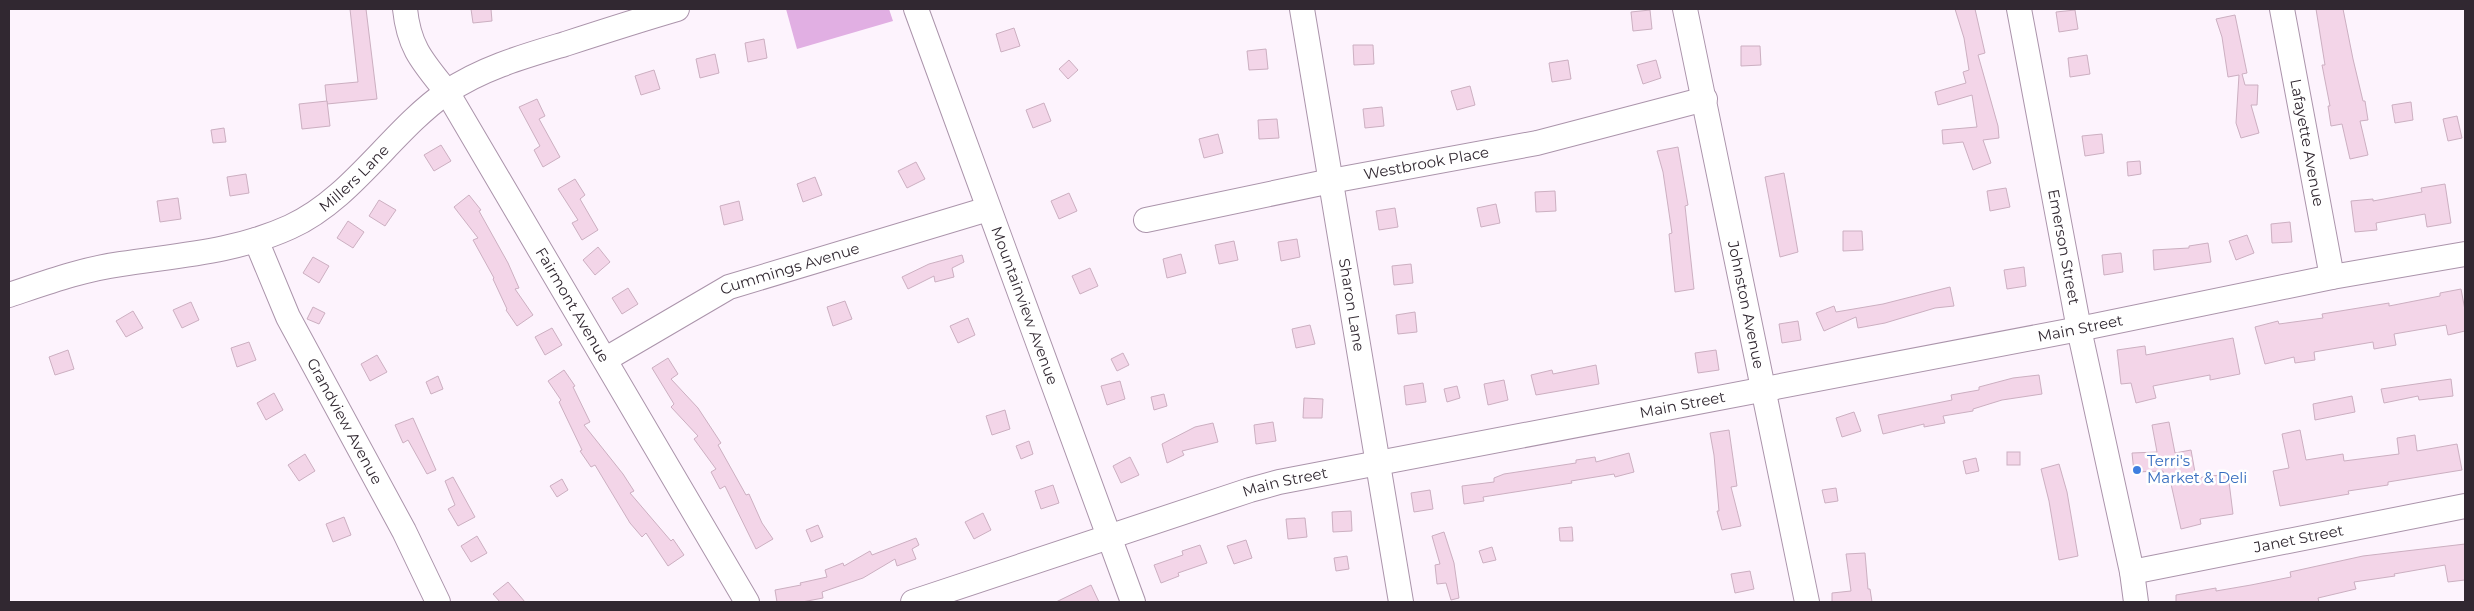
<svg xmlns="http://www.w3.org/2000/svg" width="2474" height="611" font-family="Montserrat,sans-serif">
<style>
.green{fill:#e1afe3}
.building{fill:#f3d5e8;stroke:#ccafc1}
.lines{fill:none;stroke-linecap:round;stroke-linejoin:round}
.minor-casing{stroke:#ab94ab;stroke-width:26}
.minor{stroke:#fff;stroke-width:24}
.shop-dot{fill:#3f7fe0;stroke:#fff;stroke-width:2}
.labels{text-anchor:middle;stroke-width:5;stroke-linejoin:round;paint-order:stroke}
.street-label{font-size:15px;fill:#312831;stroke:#fff}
.shop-label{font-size:15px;fill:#366cbe;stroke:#fff;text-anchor:start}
</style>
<rect width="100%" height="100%" fill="#fdf3fd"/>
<path class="green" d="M786,9H889L893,21L797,49Z"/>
<g class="building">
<path d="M350,9H366L377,99L327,104L325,85L358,82Z"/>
<path d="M471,9H491L492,21L473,23Z"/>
<path d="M1955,9H1975L1985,53L1978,55L1998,126L1999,138L1983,140L1991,163L1973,170L1963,142L1943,144L1942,130L1977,127L1972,95L1938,105L1935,92L1966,83L1963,72L1969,70L1964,38Z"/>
<path d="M2316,9H2343L2353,59L2363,101H2365L2368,120L2360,121L2368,155L2350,159L2342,124L2331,126L2328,106H2330L2322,65H2325Z"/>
<path d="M1650,10L1652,29L1633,31L1631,12Z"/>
<path d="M2075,10L2078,29L2059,32L2056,12Z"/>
<path d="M2235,15L2247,73L2242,74L2245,85H2258L2257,105H2251L2259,133L2241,138L2236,123L2239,75L2228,77L2222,37L2216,19Z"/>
<path d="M1014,28L1020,46L1001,52L996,34Z"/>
<path d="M764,39L767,58L748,62L745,43Z"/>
<path d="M1353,45H1373L1374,64L1354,65Z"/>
<path d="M1741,46H1760L1761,65L1741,66Z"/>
<path d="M1266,49L1268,69L1249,70L1247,51Z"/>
<path d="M715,54L719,73L700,78L696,59Z"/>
<path d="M2087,55L2090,74L2070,77L2068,58Z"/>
<path d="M1069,60L1078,70L1068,79L1059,69Z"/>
<path d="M1568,60L1571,79L1552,82L1549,63Z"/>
<path d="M1656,60L1661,78L1643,84L1637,65Z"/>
<path d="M654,70L660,89L641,95L635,76Z"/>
<path d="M1470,86L1475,105L1457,110L1451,91Z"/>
<path d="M537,99L545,116L539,119L560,157L543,167L534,150L540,146L519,107Z"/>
<path d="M327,101L330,126L302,129L299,104Z"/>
<path d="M2411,102L2413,120L2395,123L2392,105Z"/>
<path d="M1044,103L1051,121L1033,128L1026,110Z"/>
<path d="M1382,107L1384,126L1365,128L1363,109Z"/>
<path d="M2457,116L2462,138L2448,141L2443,119Z"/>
<path d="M1277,119L1279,138L1259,139L1258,120Z"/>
<path d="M224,128L226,142L213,143L211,130Z"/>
<path d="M1218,134L1223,153L1204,158L1199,139Z"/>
<path d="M2102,134L2104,153L2085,156L2082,136Z"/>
<path d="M441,145L451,161L434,171L424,155Z"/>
<path d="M1678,147L1688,205L1685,206L1694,289L1675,292L1669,234L1672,233L1663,172L1657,151Z"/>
<path d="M2140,161L2141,174L2128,176L2127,162Z"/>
<path d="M916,162L925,179L907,188L898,171Z"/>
<path d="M1784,173L1798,252L1780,257L1765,177Z"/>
<path d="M246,174L249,193L230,196L227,177Z"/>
<path d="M815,177L822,195L803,202L797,184Z"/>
<path d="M575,179L585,195L580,199L598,230L582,240L572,223L578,220L558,189Z"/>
<path d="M2445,184L2451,223L2427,227L2425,214L2376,223L2377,230L2355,232L2351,201L2373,199V201L2422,192L2421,188Z"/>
<path d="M2006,188L2010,207L1990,211L1987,191Z"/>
<path d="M1555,191L1556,211L1536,212L1535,192Z"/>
<path d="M1069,193L1077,211L1059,219L1051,201Z"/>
<path d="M469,195L481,210L479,211L508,263L519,288L515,289L533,315L517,326L506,310L507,309L493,279L494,278L473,240L478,238L454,207Z"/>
<path d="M178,198L181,219L160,222L157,201Z"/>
<path d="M379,200L396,210L385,226L369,216Z"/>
<path d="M739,201L743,220L724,225L720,206Z"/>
<path d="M1496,204L1500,223L1481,227L1477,208Z"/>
<path d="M1395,208L1398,227L1379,230L1376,211Z"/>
<path d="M348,221L364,232L353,248L337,238Z"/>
<path d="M2290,222L2292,242L2272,243L2271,224Z"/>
<path d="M1843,231H1862L1863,250L1843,251Z"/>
<path d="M2247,235L2254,253L2236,260L2229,241Z"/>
<path d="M1297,239L1300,257L1281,261L1278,242Z"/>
<path d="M1234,241L1238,260L1219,264L1215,245Z"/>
<path d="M2208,243L2211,262L2154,270L2153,250L2189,248V246Z"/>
<path d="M598,247L610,262L595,275L583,260Z"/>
<path d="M2121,253L2123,272L2104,275L2102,255Z"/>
<path d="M1181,254L1186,273L1167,278L1163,259Z"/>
<path d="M962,255L964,262L952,268L954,277L935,282L934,276L908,289L902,277L929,264Z"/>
<path d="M313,257L329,266L319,283L303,273Z"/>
<path d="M1411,264L1413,283L1394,285L1392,266Z"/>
<path d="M2024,267L2026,286L2007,289L2004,270Z"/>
<path d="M1090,268L1098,286L1080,294L1072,276Z"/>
<path d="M1950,287L1954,306L1935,308L1885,323L1858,328L1856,317L1824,331L1816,313L1834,306L1836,312L1883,304Z"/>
<path d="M628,288L638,304L622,314L612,298Z"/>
<path d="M2461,289L2465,310V331L2448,335L2446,325L2394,334L2396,345L2374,349L2373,342L2314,352L2315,360L2295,363L2294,357L2265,364L2255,327L2278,321L2279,324L2323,318L2322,314L2389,303V306L2440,296V293Z"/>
<path d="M845,301L852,319L833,326L827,307Z"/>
<path d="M191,302L199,320L182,328L173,310Z"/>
<path d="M313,307L325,313L319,324L307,319Z"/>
<path d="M133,311L143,328L126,337L116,321Z"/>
<path d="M1415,312L1417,332L1398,334L1396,315Z"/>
<path d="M968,318L975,335L958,343L950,326Z"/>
<path d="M1798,321L1801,340L1782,343L1779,324Z"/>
<path d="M1310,325L1315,344L1296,348L1292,329Z"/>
<path d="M552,328L562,345L545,355L535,337Z"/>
<path d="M2233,338L2240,374L2210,380V375L2153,386L2156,398L2136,403L2131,383L2121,384L2117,350L2145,346L2146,355Z"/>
<path d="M249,342L256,360L237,367L231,348Z"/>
<path d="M68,350L74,369L55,375L49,357Z"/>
<path d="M1716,350L1719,370L1698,373L1695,353Z"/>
<path d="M1123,353L1129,365L1117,371L1111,359Z"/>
<path d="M377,355L387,372L370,381L361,364Z"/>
<path d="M668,358L678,374L671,379L698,408L721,443L718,445L746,495L749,494L762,523L773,539L756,549L725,486L720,489L711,472L716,469L694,439L698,436L671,407L674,404L652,368Z"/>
<path d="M1596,365L1599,384L1536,395L1531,375L1552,370L1553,374Z"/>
<path d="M564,370L575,386L573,387L590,422L584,425L623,474L634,491L630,493L671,541L673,539L684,555L668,566L646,533L642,537L630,523L595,465L591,467L580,451L582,450L559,402L561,400L548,381Z"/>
<path d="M2039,375L2042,394L2002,400L1973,409V411L1943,416L1945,423L1924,427V424L1883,434L1878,415L1952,400L1951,395L1979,390V387L2013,378Z"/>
<path d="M438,376L443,389L431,394L426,382Z"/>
<path d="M2451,379L2453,396L2419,400L2418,396L2384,403L2381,389Z"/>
<path d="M1504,380L1508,400L1488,405L1484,384Z"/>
<path d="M1120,381L1125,399L1107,405L1101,386Z"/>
<path d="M1423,383L1426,402L1406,405L1404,386Z"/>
<path d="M1457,386L1460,398L1447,402L1444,389Z"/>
<path d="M274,393L283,410L266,420L257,403Z"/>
<path d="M1164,394L1167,406L1154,410L1151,397Z"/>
<path d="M2352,396L2355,412L2315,420L2313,404Z"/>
<path d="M1304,398L1323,399L1322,418H1303Z"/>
<path d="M1005,410L1010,429L992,435L986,416Z"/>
<path d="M1854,412L1861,431L1842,437L1836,418Z"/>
<path d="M413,418L436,470L427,474L408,440L403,443L395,425Z"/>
<path d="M1273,422L1276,441L1256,444L1254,425Z"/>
<path d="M2169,422L2175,453L2191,450L2196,478L2228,474L2233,514L2200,519L2201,524L2181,529L2171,484L2166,485L2163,471L2134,472L2132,453L2157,452L2152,425Z"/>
<path d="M1213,423L1218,442L1182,451L1184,455L1167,463L1162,444L1195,427Z"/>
<path d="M1729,430L1737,486L1731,487L1741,526L1722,530L1717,511H1719L1714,455L1710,433Z"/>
<path d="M2300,430L2306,460L2343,454L2344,461L2399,454L2397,438L2415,435L2417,451L2457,444L2462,470L2388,482V485L2348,491L2349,494L2280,506L2273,471L2289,468L2282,434Z"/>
<path d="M1029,441L1033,454L1021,459L1016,446Z"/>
<rect x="2007" y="452" width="13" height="13"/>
<path d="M1629,453L1634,472L1615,477L1614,474L1571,481L1572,483L1483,497L1484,501L1464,504L1462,486L1494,482V478L1504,474L1576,463V460L1595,457L1596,462Z"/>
<path d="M305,454L315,471L299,481L288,465Z"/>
<path d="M1130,457L1139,475L1121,483L1113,466Z"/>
<path d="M1976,458L1979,471L1966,474L1963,461Z"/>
<path d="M2059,464L2067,492L2078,556L2059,560L2049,501L2041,469Z"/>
<path d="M453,477L475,517L458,526L448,509L455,505L445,481Z"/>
<path d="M562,479L568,490L557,497L550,486Z"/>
<path d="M1053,485L1059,503L1041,509L1035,491Z"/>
<path d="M1836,488L1838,501L1825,503L1822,490Z"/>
<path d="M1430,490L1433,509L1414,512L1411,493Z"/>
<path d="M1351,511L1352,531L1333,532L1332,512Z"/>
<path d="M983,513L991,530L974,539L965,522Z"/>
<path d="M344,517L351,535L333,542L326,524Z"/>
<path d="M1305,518L1307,537L1288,539L1286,519Z"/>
<path d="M818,525L823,537L811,542L806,530Z"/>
<path d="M1572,527L1573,541H1560L1559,528Z"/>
<path d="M1444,532L1454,563L1459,598L1451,600L1446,583L1437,584L1435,565L1440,564L1432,536Z"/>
<path d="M477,536L487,553L471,562L461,546Z"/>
<path d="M916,538L919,545L912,549L916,559L897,566L895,559L863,578L822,592L823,598L802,602H777L775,590L801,585L800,583L827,577L825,570L843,563L844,566L870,551L872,555Z"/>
<path d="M1246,540L1252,558L1234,564L1227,546Z"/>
<path d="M2465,544V580L2448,582L2445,565L2394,574L2395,576L2354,582L2356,589L2318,598L2319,602H2176V595L2216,588V591L2251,585L2291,577L2290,572L2363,556Z"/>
<path d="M1200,545L1207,563L1178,573L1179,576L1161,583L1154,565L1183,555L1182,551Z"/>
<path d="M1492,547L1496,560L1483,563L1479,551Z"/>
<path d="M1865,553L1868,589H1870L1872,602H1832V593L1851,591L1846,554Z"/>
<path d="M1347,556L1349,569L1336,571L1334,558Z"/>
<path d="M1750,571L1754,589L1735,593L1731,574Z"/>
<path d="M508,582L525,602H500L493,594Z"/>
<path d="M1091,585L1099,602H1056Z"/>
</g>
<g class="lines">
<defs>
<g id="minor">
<path id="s1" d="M405,9C409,48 423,62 447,92L747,602"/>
<path id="s2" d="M916,9L1133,602"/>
<path id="s3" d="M1302,9L1401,602"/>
<path id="s4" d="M1685,9L1807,602"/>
<path id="s5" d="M2019,9L2079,329L2132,572L2136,602"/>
<path id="s6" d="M2282,9L2332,277"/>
<path id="s7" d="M1146,220L1331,181L1537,143L1705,99"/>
<path id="s8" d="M256,240L288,317L404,531L438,602"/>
<path id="s9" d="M9,295C45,283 83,269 121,264C180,255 235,252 290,227C352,199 391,131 447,92C482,68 525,56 565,44C602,32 639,20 677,9"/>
<path id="s10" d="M606,359L729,287L988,209"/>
<path id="s11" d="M2132,572L2465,506"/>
<path id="s12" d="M913,602L1250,490L1279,482L2079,329L2332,277L2465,254"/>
</g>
</defs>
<use href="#minor" class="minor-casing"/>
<use href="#minor" class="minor"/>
</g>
<circle class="shop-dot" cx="2137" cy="470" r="5"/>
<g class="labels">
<g class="street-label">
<text dy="5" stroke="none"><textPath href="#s6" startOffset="136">Lafayette Avenue</textPath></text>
<text dy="5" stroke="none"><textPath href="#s7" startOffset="286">Westbrook Place</textPath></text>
<text dy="5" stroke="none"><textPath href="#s9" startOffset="371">Millers Lane</textPath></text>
<text dy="5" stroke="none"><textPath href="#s5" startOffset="242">Emerson Street</textPath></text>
<text dy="5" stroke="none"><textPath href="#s10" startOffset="206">Cummings Avenue</textPath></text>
<text dy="5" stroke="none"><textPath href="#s1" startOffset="342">Fairmont Avenue</textPath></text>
<text dy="5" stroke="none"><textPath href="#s3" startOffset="300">Sharon Lane</textPath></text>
<text dy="5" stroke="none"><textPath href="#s2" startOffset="316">Mountainview Avenue</textPath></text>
<text dy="5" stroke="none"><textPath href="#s4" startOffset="302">Johnston Avenue</textPath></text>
<text dy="5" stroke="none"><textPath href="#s12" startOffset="1201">Main Street</textPath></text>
<text dy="5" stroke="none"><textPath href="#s12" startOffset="796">Main Street</textPath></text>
<text dy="5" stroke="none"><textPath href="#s8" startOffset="202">Grandview Avenue</textPath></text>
<text dy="5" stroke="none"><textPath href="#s12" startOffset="391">Main Street</textPath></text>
<text dy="5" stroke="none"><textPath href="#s11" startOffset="170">Janet Street</textPath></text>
</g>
<g class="shop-label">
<text x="2147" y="466">Terri's<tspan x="2147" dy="17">Market &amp; Deli</tspan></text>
</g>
</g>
<rect width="2474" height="611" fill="none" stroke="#312831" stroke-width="20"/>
</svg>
